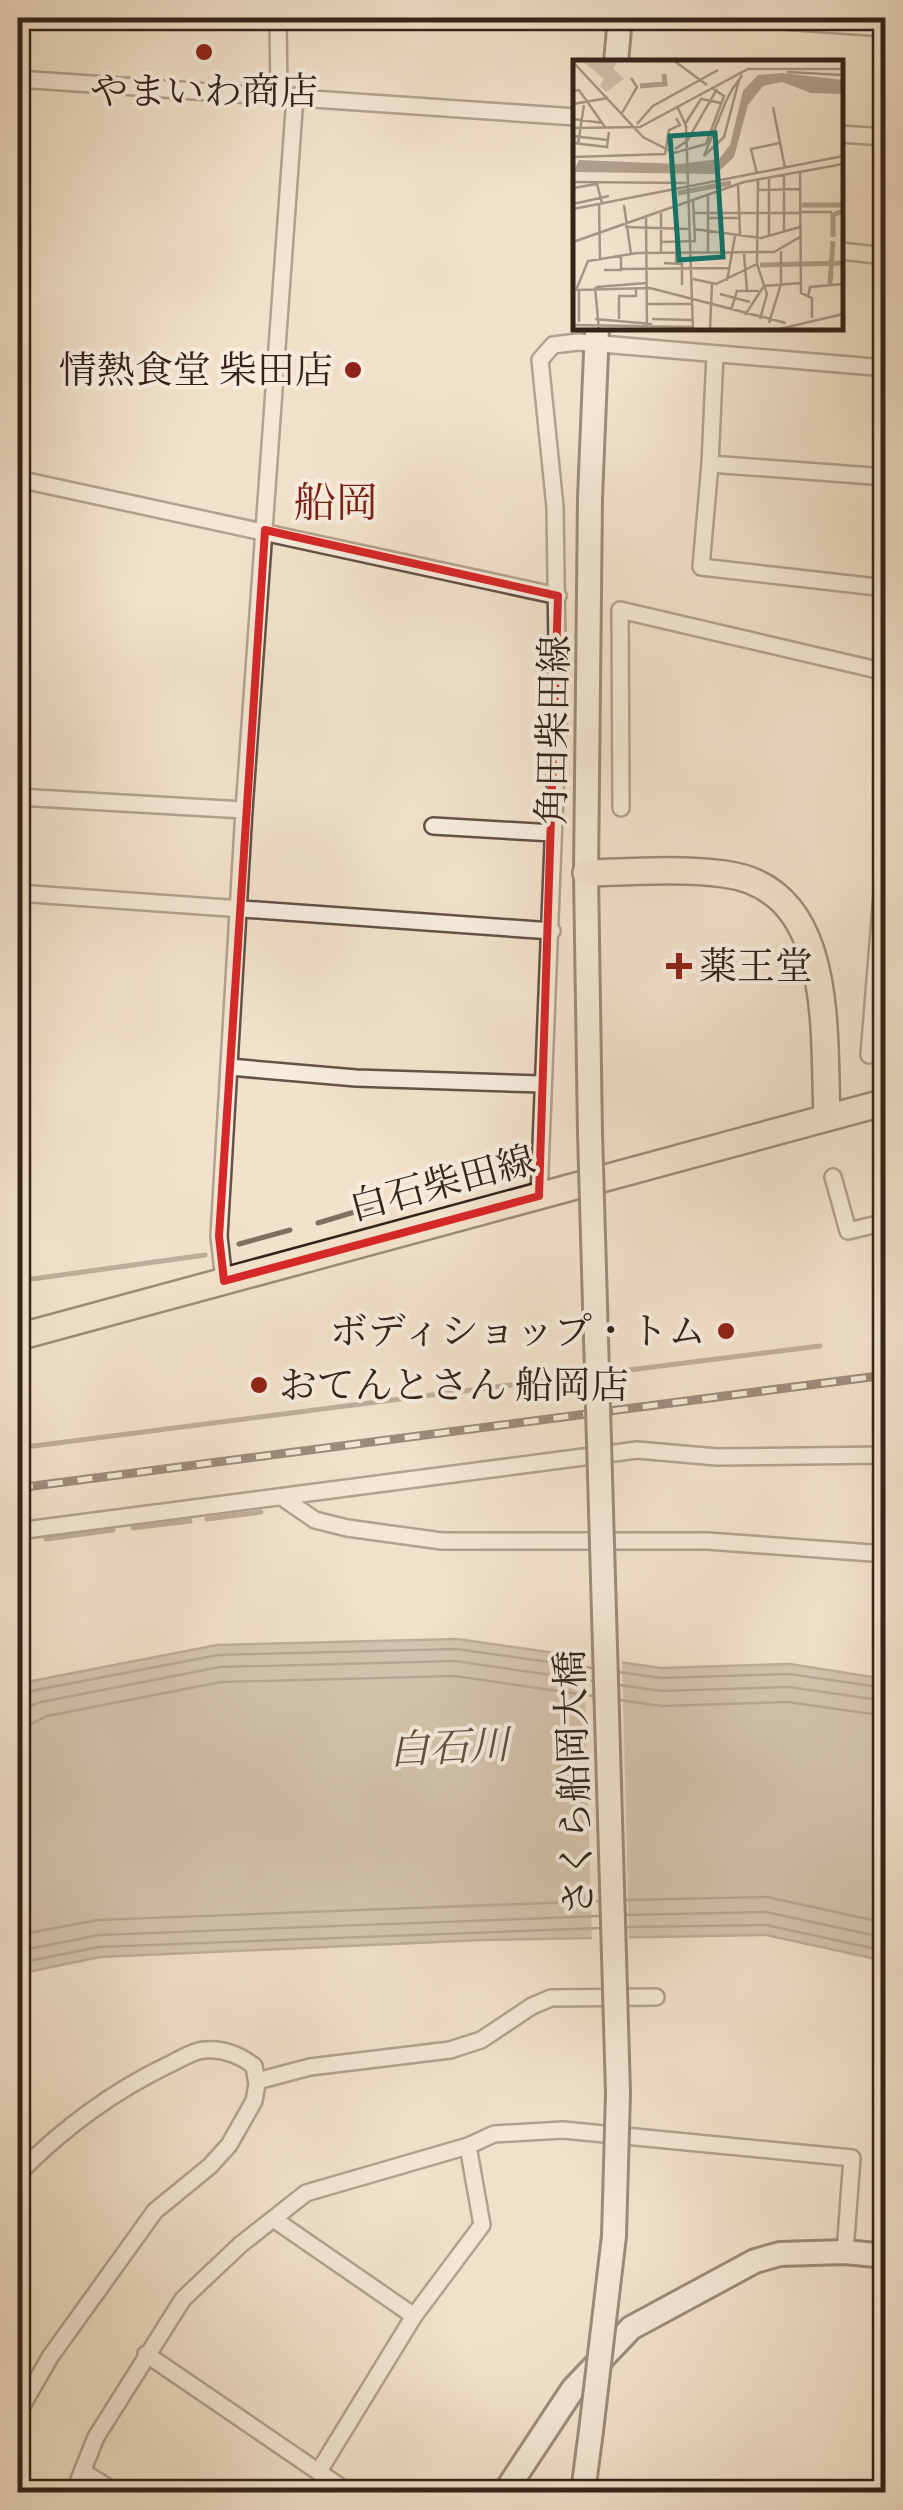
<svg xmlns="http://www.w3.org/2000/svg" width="903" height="2510" font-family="'IM FELL Great Primer','Noto Serif JP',serif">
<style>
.water{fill:#b2a08e;stroke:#806e5f;stroke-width:2.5}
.pier{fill:#f2e1cb}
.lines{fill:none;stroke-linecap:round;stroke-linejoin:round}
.shore{stroke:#746254;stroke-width:2.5}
.stream{stroke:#806e5f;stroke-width:5}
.street-casing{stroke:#645246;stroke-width:20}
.secondary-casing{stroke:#352319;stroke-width:28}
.primary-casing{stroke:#352319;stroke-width:30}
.street{stroke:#f7ecdd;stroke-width:15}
.secondary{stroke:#f7ecdd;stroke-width:22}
.primary{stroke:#f2e1cb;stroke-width:25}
.rail-casing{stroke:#352319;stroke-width:9}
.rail{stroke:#f7ecdd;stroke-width:5;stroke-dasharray:15;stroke-linecap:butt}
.secondary-bridge-casing{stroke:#352319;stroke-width:28;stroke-linecap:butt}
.secondary-bridge{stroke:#f7ecdd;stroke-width:22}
.marked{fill:none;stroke:#d62828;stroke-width:8;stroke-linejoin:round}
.poi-dot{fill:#8f2418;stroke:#f7ecdd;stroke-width:4}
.labels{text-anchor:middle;stroke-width:8;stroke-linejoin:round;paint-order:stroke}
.poi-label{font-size:38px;fill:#352319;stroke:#f7ecdd;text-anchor:end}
.street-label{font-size:38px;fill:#352319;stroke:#f7ecdd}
.water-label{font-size:40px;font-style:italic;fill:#614f42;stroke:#f7ecdd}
.quarter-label{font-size:42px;fill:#7a1f14;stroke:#f7ecdd}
.inset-river{fill:none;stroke:#b2a08e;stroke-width:5}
.inset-road{fill:none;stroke:#a69584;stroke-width:2.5}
.view{fill:#0f766e;fill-opacity:0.15;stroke:#0f766e;stroke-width:5}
.inset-edge{fill:none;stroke:#352319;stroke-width:5}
</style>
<rect width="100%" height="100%" fill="#f2e1cb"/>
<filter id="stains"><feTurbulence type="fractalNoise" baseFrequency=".002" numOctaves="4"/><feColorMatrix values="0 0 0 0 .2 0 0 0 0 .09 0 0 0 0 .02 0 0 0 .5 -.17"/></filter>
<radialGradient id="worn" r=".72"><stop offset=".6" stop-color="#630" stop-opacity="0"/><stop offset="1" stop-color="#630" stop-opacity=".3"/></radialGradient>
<path class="water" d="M457,1639L661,1668L790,1664L885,1679V1961L766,1935L482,1940L100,1957L18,1974V1690L32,1681L217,1645Z"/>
<path class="pier" d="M584,1652L622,1658L629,1942L592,1943Z"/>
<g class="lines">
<g class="shore">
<path d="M619,1672L661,1678L789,1674L886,1688"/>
<path d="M620,1685L661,1691L789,1687L886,1701"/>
<path d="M18,1697L36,1690L218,1655L456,1649L592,1668"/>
<path d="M620,1700L661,1706L788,1702L886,1716"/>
<path d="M18,1710L41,1702L220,1667L455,1661L592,1681"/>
<path d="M18,1725L33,1723L47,1716L221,1682L455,1676L593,1696"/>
<path d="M626,1900L767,1897L886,1923"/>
<path d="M627,1915L766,1912L886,1938"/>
<path d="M627,1927L766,1925L886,1951"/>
<path d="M18,1935L98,1920L599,1901"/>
<path d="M18,1951L99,1935L599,1916"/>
<path d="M18,1963L99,1947L599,1928"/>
</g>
<g class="stream">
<path d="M318,1223L371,1207"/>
<path d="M239,1244L290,1230"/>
<path d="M18,1281L205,1255"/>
<path d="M605,1373L820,1346"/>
<path d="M18,1448L589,1375"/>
<path d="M207,1519L261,1512"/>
<path d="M133,1528L190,1521"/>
<path d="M46,1539L113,1530"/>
</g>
<defs>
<g id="street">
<path d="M278,18L279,96"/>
<path d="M737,18L886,28"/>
<path d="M18,79L576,117"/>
<path d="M840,134L886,137"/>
<path d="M840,251L886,256"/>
<path d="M715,354L710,464L701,567L886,588"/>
<path d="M710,464L886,477"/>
<path d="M18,479L558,596"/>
<path d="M18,797L244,810"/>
<path d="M621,808L620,610L886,672"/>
<path d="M433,826L553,833"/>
<path d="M18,893L552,931"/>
<path d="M869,1055L886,845"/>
<path d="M229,1067L356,1078L542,1084"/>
<path d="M833,1177L848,1231L886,1222"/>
<path d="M539,1196L558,717L555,507L540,360L553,345L578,342L886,368"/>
<path d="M224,1281L219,1236L244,810L295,96"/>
<path d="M283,1498L315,1520L347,1528L442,1541H707L886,1554"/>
<path d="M18,1531L637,1450L717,1457L886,1455"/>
<path d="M257,2081L310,2067L450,2050L481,2040L532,2006L551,1998L656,1997"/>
<path d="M18,2174C63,2128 110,2093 168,2065C179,2060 192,2051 204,2050C223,2048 240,2055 254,2066L257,2084L254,2101L229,2145L210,2166L155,2211L50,2357L18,2413"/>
<path d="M275,2220L414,2316"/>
<path d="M146,2354L348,2492"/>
<path d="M319,2471L414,2316L482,2225L468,2146"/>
<path d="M83,2472L116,2492"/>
<path d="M74,2492L96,2437L183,2299L240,2245L306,2193L468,2146L494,2134L563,2130L852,2158L845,2252"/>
</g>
<g id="secondary">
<path d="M616,62L620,18"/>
<path d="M590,1133L586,873L590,498L597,328"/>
<path d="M505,2492L573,2389L631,2328L755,2261L780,2254L845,2252L886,2256"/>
<path d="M583,2492L591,2431"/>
</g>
<g id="primary">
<path d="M586,873C632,872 679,868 724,874C836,888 823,1031 827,1116"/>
<path d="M18,1337L886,1102"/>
</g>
</defs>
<use href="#street" class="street-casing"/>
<use href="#secondary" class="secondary-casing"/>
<use href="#primary" class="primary-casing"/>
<use href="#street" class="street"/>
<use href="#secondary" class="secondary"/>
<use href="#primary" class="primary"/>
<defs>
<path id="rail" d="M18,1488L886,1375"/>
</defs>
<use href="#rail" class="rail-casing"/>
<use href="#rail" class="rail"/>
<defs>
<path id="secondary-bridge" d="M590,1133L618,2093L614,2236L591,2431"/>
</defs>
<use href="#secondary-bridge" class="secondary-bridge-casing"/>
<use href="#secondary-bridge" class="secondary-bridge"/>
</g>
<path d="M0 0H903V2510H0ZM265,530L558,596L539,1196L224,1281L219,1236Z" fill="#f2e1cb" fill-opacity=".55" fill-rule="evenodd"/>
<path class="marked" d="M265,530L558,596L539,1196L224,1281L219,1236Z"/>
<g class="poi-dot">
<circle cx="204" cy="52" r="10"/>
<circle cx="353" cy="370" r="10"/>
<path d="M674 951h10v10h10v10h-10v10h-10v-10h-10v-10h10z"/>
<circle cx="726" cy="1331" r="10"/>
<circle cx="259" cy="1385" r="10"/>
</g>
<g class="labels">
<g class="poi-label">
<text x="204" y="104" text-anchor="middle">やまいわ商店</text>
<text x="333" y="383">情熱食堂 柴田店</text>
<text x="699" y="979" text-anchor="start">薬王堂</text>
<text x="706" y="1344">ボディショップ・トム</text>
<text x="279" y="1398" text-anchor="start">おてんとさん 船岡店</text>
</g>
<g class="street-label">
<text transform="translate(553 730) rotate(-89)" y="13">角田柴田線</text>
<text transform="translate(442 1183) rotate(-15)" y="13">白石柴田線</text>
<text transform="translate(574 1783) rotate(-92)" y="13">さくら船岡大橋</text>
</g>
<g class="water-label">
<text transform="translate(449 1747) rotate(-3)" y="14">白石川</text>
</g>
<g class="quarter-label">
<text x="336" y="517">船岡</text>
</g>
</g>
<g transform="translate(573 60)">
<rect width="270" height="270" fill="#f2e1cb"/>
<path d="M8,0H46L40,8L51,19L33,32L27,26L31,19Z" fill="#d2c1ad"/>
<path d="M209,13L270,20V34L238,33L209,22L190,26L175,45L161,97L143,114L0,112L6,100L106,104L146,99L157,85L170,31L185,15Z" fill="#b2a08e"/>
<path class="inset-river" d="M67,26L92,24L91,14M105,133L158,123M229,145H270M260,177V155L270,151M187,205L270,203M257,224L260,181"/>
<path class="inset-road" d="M100,0L134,25M0,2L70,77L101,93L133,84L151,36L140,29M214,12L270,15M166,20L151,77L131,96L153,41L160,28L166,20L169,15M0,31L6,30L32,67M0,44L35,38M104,46L113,66L120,270M200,47L212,108M49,53L64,27L58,18M0,59L30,63M64,64L80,46L145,10M112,64L128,39L148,43M0,68L67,67L175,9H270M0,76L35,80M0,83L34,87L36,72M5,84L11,45M102,89L114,81L144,29M0,97L92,94L96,70L107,65L103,58M227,112L228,233L239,238V258M184,114L178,89L207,83M196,117V177M185,121L184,204L194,234L187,259M0,122L113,123M165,124L167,175M0,128L24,124L29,143M184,130L226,129M135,136V193M26,143L27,199M0,144L36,136M51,145L58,194M0,149L270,96M227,152H259M120,153H227M73,156L74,268M135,158H166M52,167L116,169M121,169L188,178L227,167M211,172V115M0,182L171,122L270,104M88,182L122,181L120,140M88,193V151M171,194L174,230M91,203L109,204V225M103,204L104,148M48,209L156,208M31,210H48V196M120,219L143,224L184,204M154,221L162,176M22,227L26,270M23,227L74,223M3,230L15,201L64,193L201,192L227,177M3,230L77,228L213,263M147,234L177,242M235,237L237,227L270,224M73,244H119M158,250L164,231H186M172,255L191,226L227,223M22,259L79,264M46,259V236H63V228M79,259L119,260M6,262V230M196,263L208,224V191M0,265L120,267M137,270L139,223M202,270L270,254"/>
<path class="view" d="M142,73L150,197L106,200L97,76Z"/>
<rect width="270" height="270" class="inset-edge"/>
</g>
<rect width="903" height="2510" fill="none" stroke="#f2e1cb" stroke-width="60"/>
<rect x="20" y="20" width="863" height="2470" fill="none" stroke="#352319" stroke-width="5"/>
<rect x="30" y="30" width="843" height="2450" fill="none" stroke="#352319" stroke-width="2.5"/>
<rect width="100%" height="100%" filter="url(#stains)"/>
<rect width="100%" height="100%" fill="url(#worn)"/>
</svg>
